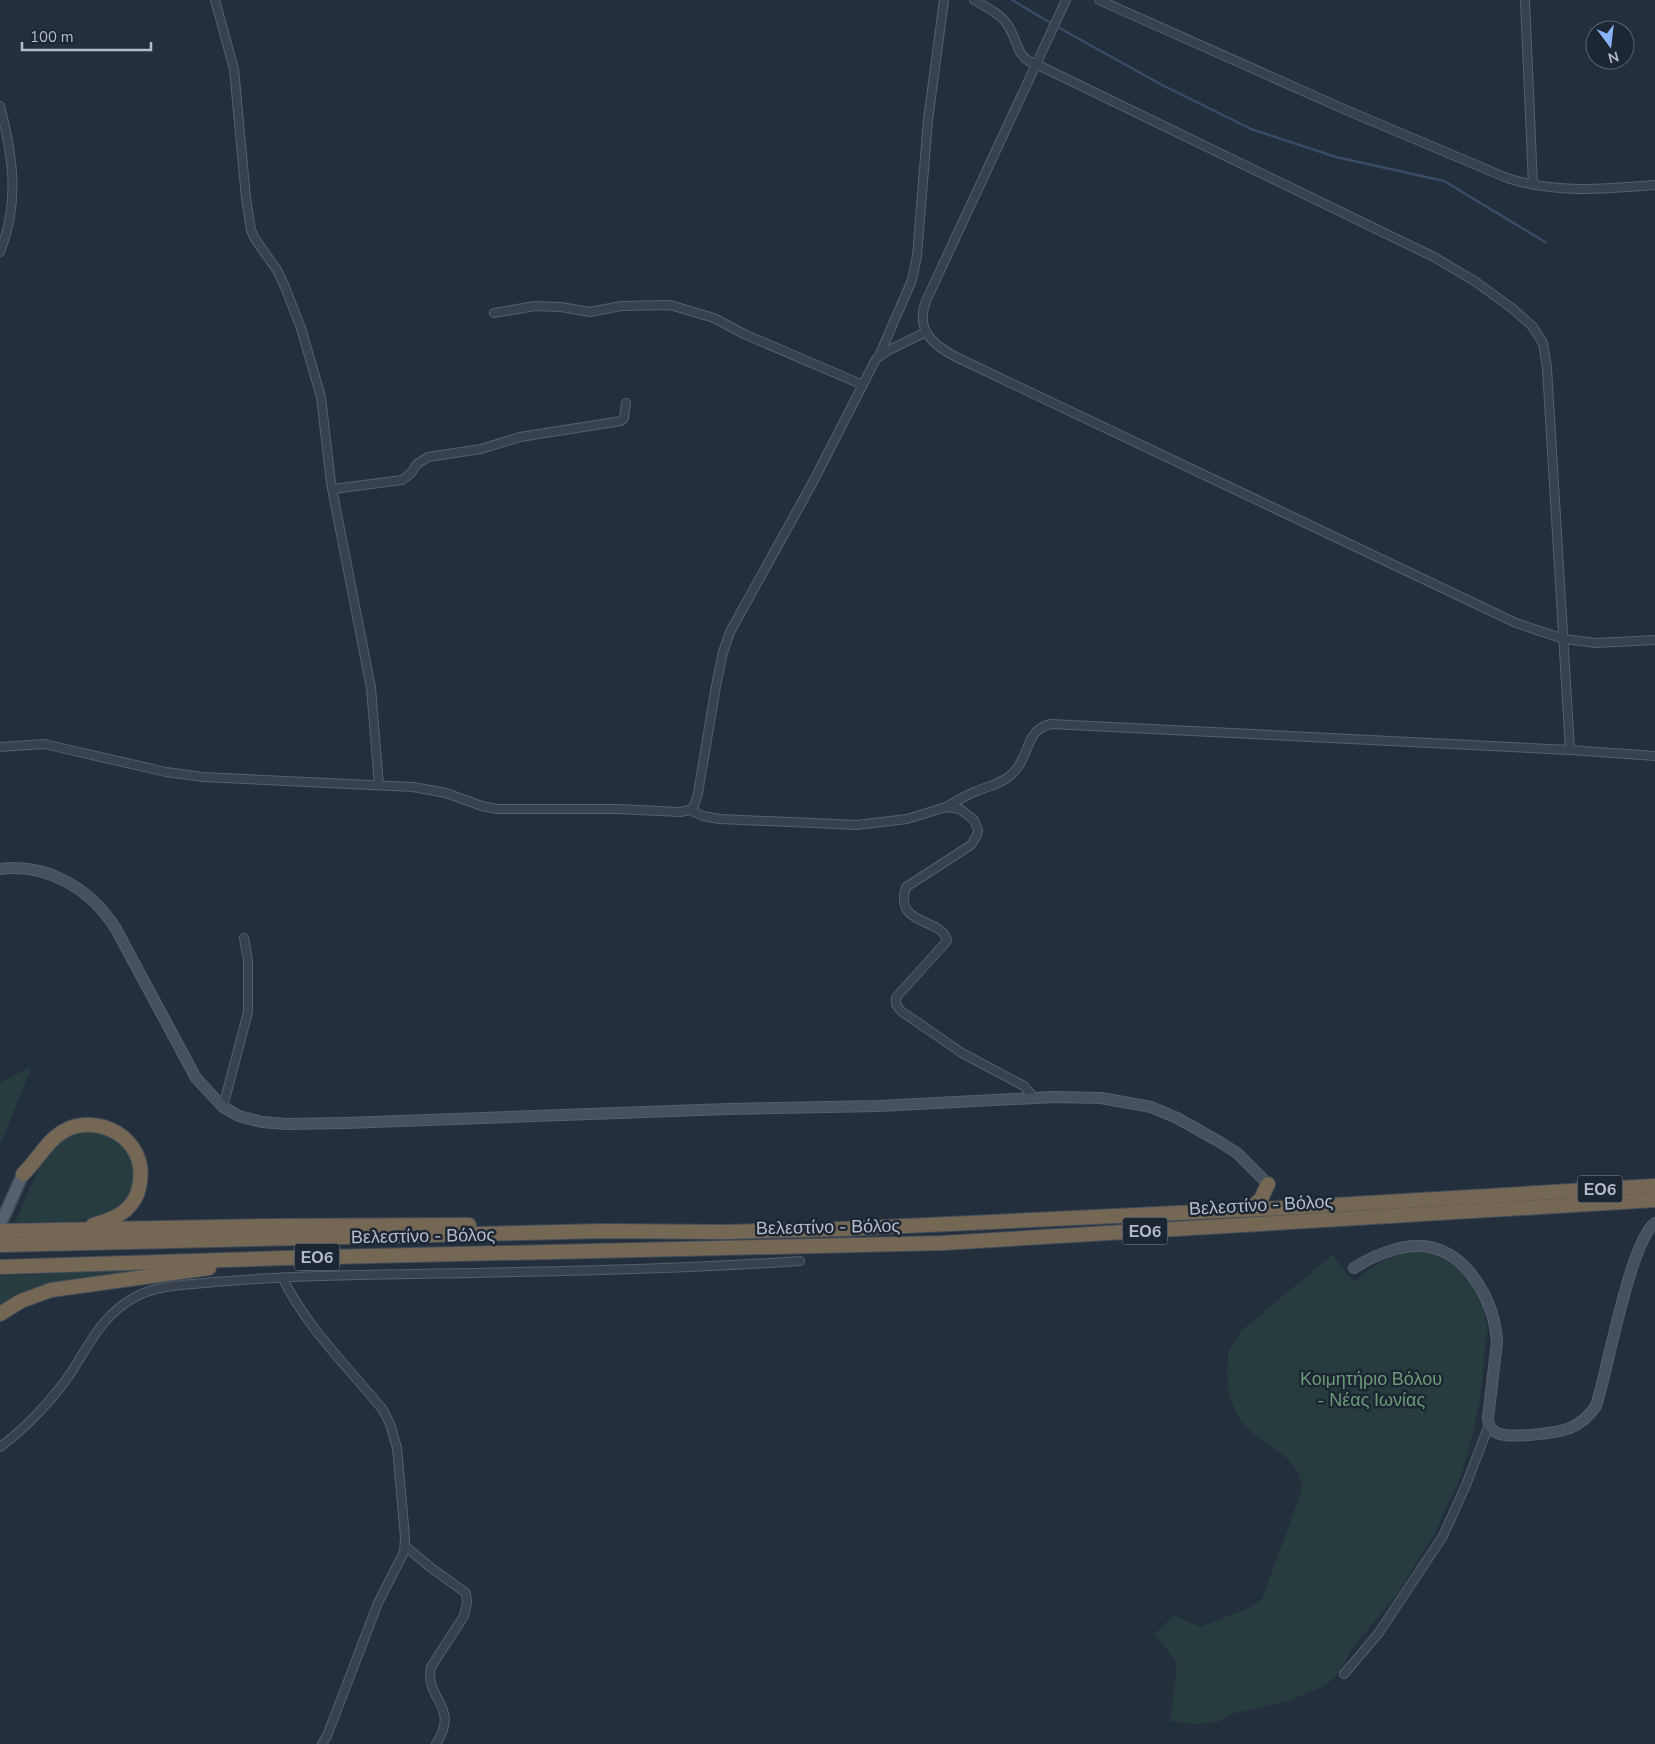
<svg xmlns="http://www.w3.org/2000/svg" width="1655" height="1744" font-family="'Nunito Sans',sans-serif">
<style>
.green{fill:#263c3f}
.lines{fill:none;stroke-linecap:round;stroke-linejoin:round}
.stream{stroke:#394c67;stroke-width:2.5}
.street-casing{stroke:#565f6c;stroke-width:10}
.secondary-casing{stroke:#565f6c;stroke-width:12}
.primary-casing{stroke:#414a57;stroke-width:14}
.highway-casing{stroke:#434c59;stroke-width:16}
.street{stroke:#38414e;stroke-width:8}
.secondary{stroke:#465061;stroke-width:10}
.primary{stroke:#56606e;stroke-width:11}
.highway{stroke:#746855;stroke-width:14}
.labels{text-anchor:middle;stroke-width:5;stroke-linejoin:round;paint-order:stroke}
.shield{fill:#1d2633;stroke:#878f9c;stroke-width:1}
.shield-label{font-size:16px;font-weight:bold;fill:#b4bcc9}
.street-label{font-size:18px;fill:#b4bcc9;stroke:#1d2633}
.park-label{font-size:18px;fill:#6b9a76;stroke:#1d2633}
</style>
<rect width="100%" height="100%" fill="#242f3e"/>
<g class="green">
<path d="M30,1067V1071L0,1145V1083Z"/>
<path d="M98,1130C117,1141 138,1151 134,1177C133,1182 133,1187 131,1192C113,1229 49,1221 15,1222C27,1196 43,1150 67,1135C75,1131 89,1131 98,1130Z"/>
<path d="M1416,1251L1434,1252L1452,1262L1467,1276L1478,1290L1484,1307L1487,1330L1481,1392L1473,1433L1461,1476L1433,1536L1398,1593L1350,1651L1341,1671L1325,1686L1291,1700L1231,1714L1217,1722L1194,1724L1170,1721L1177,1663L1155,1634L1174,1615L1200,1627L1249,1608L1262,1599L1303,1487L1298,1472L1288,1459L1251,1432L1238,1417L1229,1395L1227,1373L1228,1352L1241,1331L1332,1255L1354,1282C1372,1265 1391,1254 1416,1251Z"/>
<path d="M173,1267L0,1308V1276Z"/>
</g>
<g class="lines">
<path class="stream" d="M1012,0L1054,25L1162,85L1251,129L1336,157L1444,181L1545,242"/>
<defs>
<g id="street">
<path d="M215,0L234,69L246,198L251,230L255,239L277,270L285,287L301,328L321,397L331,483L371,688L379,785"/>
<path d="M974,0C986,7 999,13 1007,24C1018,39 1016,59 1036,64L1434,257L1476,282L1513,309L1532,326L1543,343L1547,368L1570,750"/>
<path d="M1066,0L926,301C915,330 933,345 956,357L1516,623L1564,639L1596,643L1655,640"/>
<path d="M1099,0L1346,110L1507,178C1556,194 1605,189 1655,185"/>
<path d="M1525,0L1533,185"/>
<path d="M0,106C13,156 20,202 0,252"/>
<path d="M494,313L535,306L561,307L590,312L621,306L670,305L714,318L744,334L863,385"/>
<path d="M879,356L912,280L917,256L928,120L944,0"/>
<path d="M333,489L402,480L411,473L417,464L428,457L481,449L520,437L621,421L624,418L626,403"/>
<path d="M0,747L44,744L166,772L203,777L413,787L446,793L482,806L497,809H618L680,812L690,810L694,806L698,793L716,686L723,652L730,632L814,480L876,359L889,350L926,332"/>
<path d="M946,807C956,801 966,795 977,791C989,786 1003,783 1012,774C1031,756 1024,730 1051,724L1570,750L1655,756"/>
<path d="M690,810L703,816L720,819L857,825L907,819L946,807L960,809L974,820L978,830L977,835L971,845L906,887C893,927 943,917 947,941L900,993L896,998V1004L901,1011L962,1053L1024,1086L1034,1098"/>
<path d="M223,1107L248,1012V961L244,938"/>
<path d="M282,1277C307,1328 348,1367 383,1410L390,1424L397,1448L405,1537L404,1552L378,1603L327,1736L322,1744"/>
<path d="M0,1447C25,1429 56,1396 72,1371C91,1341 104,1313 137,1296C161,1284 189,1285 214,1282C262,1278 310,1276 358,1275C506,1272 653,1271 800,1261"/>
<path d="M405,1546L430,1567L466,1593L467,1603L464,1616L431,1667C424,1700 461,1706 436,1744"/>
<path d="M1344,1674L1378,1634L1443,1536L1466,1485L1489,1425"/>
</g>
<g id="secondary">
<path d="M0,869C48,863 91,889 116,929L196,1078L223,1107L239,1116L262,1122L286,1124L346,1123L728,1109L879,1106L1054,1097L1101,1098L1151,1107L1177,1118L1218,1141L1237,1153L1268,1184"/>
<path d="M1354,1268C1374,1255 1409,1240 1434,1248C1472,1259 1495,1305 1497,1342L1488,1418C1488,1424 1491,1430 1497,1433C1510,1439 1557,1433 1570,1428C1582,1423 1589,1416 1596,1406C1608,1369 1630,1242 1655,1223"/>
</g>
<path id="primary" d="M0,1225L23,1174"/>
<g id="highway">
<path d="M23,1174C37,1161 46,1142 62,1132C98,1111 147,1139 140,1182C139,1189 137,1197 132,1203C123,1216 107,1221 93,1225"/>
<path d="M1250,1209L1261,1199L1268,1184"/>
<path d="M0,1231L274,1226L469,1225"/>
<path d="M0,1245L604,1231L724,1232L842,1229L1284,1208L1655,1186"/>
<path d="M0,1267L285,1258L943,1243L1655,1200"/>
<path d="M0,1314L21,1301L51,1290L209,1268"/>
</g>
</defs>
<use href="#street" class="street-casing"/>
<use href="#secondary" class="secondary-casing"/>
<use href="#primary" class="primary-casing"/>
<use href="#highway" class="highway-casing"/>
<use href="#street" class="street"/>
<use href="#secondary" class="secondary"/>
<use href="#primary" class="primary"/>
<use href="#highway" class="highway"/>
</g>
<g class="labels">
<g class="shield">
<rect x="1577.5" y="1175.5" width="45" height="27" rx="4"/>
<rect x="1122.5" y="1217.5" width="45" height="27" rx="4"/>
<rect x="294.5" y="1243.5" width="45" height="27" rx="4"/>
</g>
<g class="shield-label">
<text x="1600" y="1195">ΕΟ6</text>
<text x="1145" y="1237">ΕΟ6</text>
<text x="317" y="1263">ΕΟ6</text>
</g>
<g class="street-label">
<text transform="translate(1261 1205) rotate(-3)" y="6">Βελεστίνο - Βόλος</text>
<text transform="translate(828 1227) rotate(-1)" y="6">Βελεστίνο - Βόλος</text>
<text transform="translate(423 1236) rotate(-1)" y="6">Βελεστίνο - Βόλος</text>
</g>
<g class="park-label">
<text x="1371" y="1385">Κοιμητήριο Βόλου<tspan x="1371" dy="21">- Νέας Ιωνίας</tspan></text>
</g>
</g>
<g transform="translate(1610 45) rotate(165)"><circle r="24" fill="#1d2633" stroke="#59626f"/>
<path d="M0-4L9 19L0 12L-9 19Z" fill="#8ab4f8"/>
<text y="-8" font-size="14" font-weight="bold" text-anchor="middle" fill="#b4bcc9">N</text>
</g>
<path d="M22 42v8h129v-8" fill="none" stroke="#b4bcc9" stroke-width="2.5"/>
<text x="30" y="42" font-size="15" fill="#b4bcc9" stroke="#1d2633" stroke-width="4" paint-order="stroke">100 m</text>
</svg>
